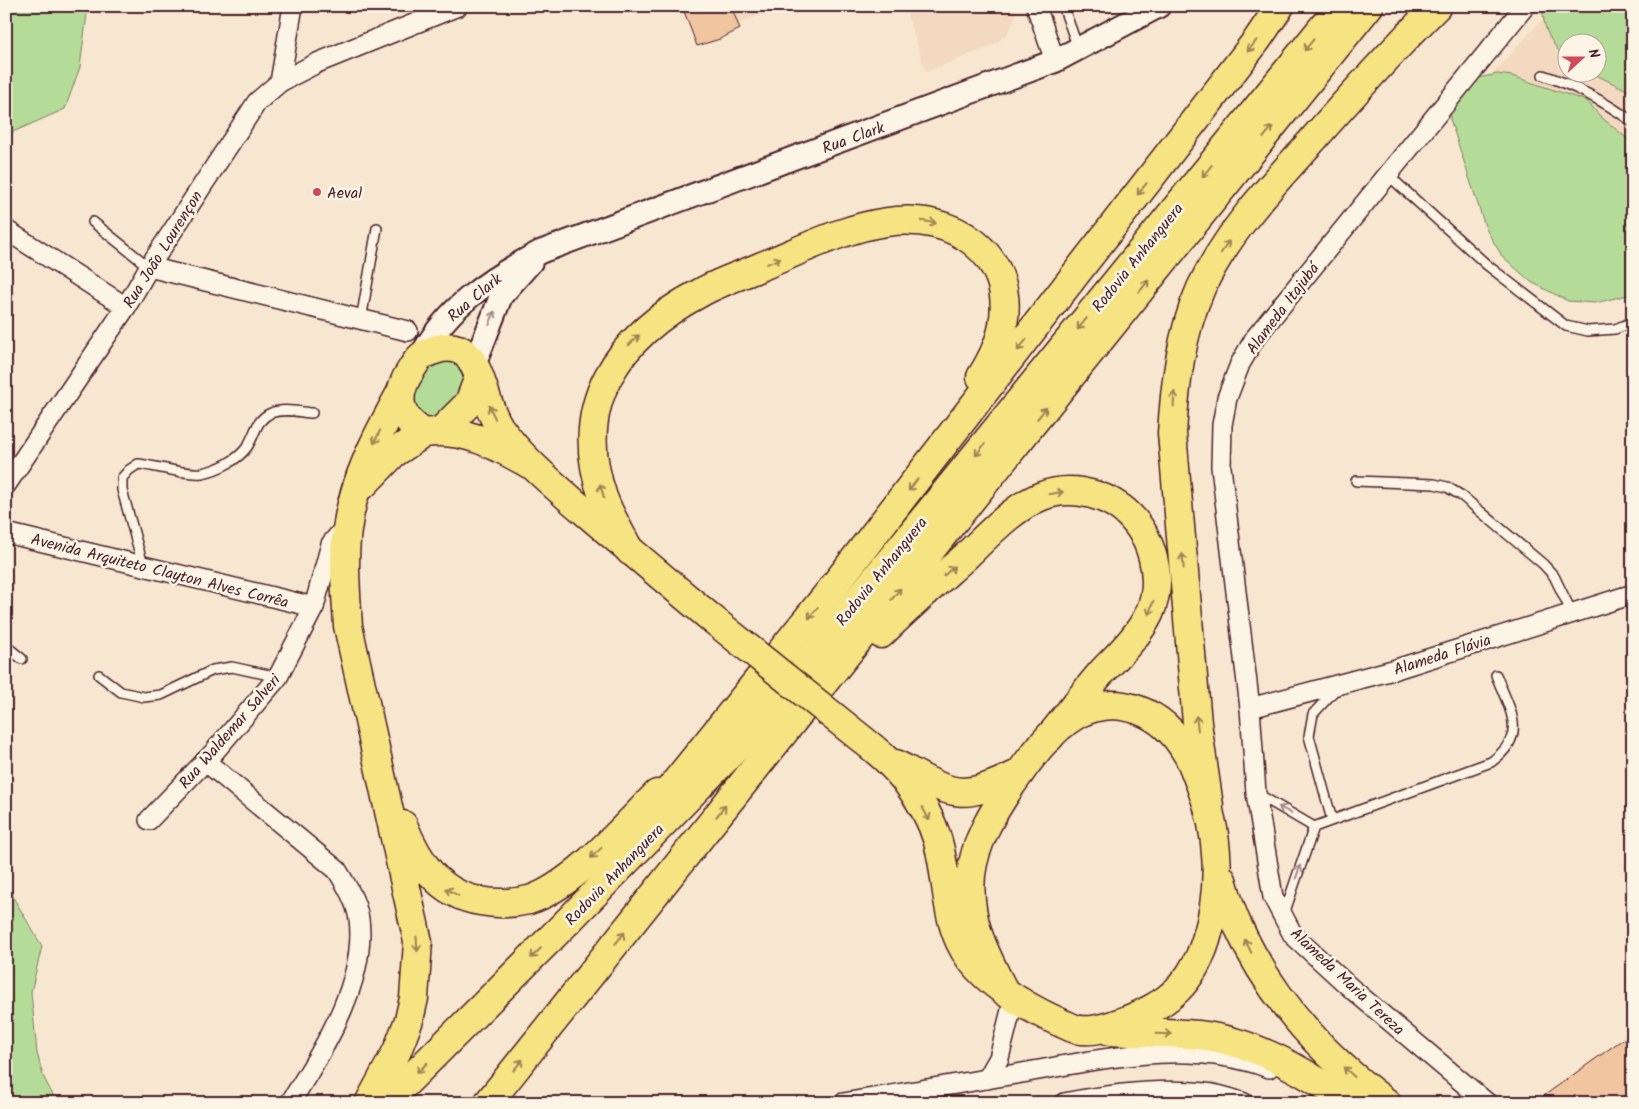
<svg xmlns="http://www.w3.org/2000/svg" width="1639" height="1109" font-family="Kalam,sans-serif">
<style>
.built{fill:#f3d9bf;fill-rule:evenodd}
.green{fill:#b4dc98;stroke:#7f7e62}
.building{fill:#f0c5a0;stroke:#4a1f2b}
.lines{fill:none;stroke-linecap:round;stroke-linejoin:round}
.service-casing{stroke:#4a1f2b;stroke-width:12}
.minor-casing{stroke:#4a1f2b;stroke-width:22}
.tertiary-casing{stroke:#4a1f2b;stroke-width:26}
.primary-casing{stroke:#4a1f2b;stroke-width:31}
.motorway-casing{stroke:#4a1f2b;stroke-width:31}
.service{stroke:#fcf5e5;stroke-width:9}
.minor{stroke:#fcf5e5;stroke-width:19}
.tertiary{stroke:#fcf5e5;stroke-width:22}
.primary{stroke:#f6e381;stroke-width:28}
.motorway{stroke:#f6e381;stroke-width:28}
.primary-bridge-casing{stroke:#4a1f2b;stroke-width:31;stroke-linecap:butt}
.primary-bridge{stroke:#f6e381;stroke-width:28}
.oneway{stroke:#a08156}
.oneway2{stroke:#a38a88}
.poi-dot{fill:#d1495b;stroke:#fcf5e5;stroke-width:2}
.labels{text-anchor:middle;stroke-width:5;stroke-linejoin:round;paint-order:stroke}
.street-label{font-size:16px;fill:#4a1f2b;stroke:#fcf5e5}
.poi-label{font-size:16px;fill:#4a1f2b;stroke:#fcf5e5;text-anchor:start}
</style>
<rect width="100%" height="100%" fill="#f8e7d0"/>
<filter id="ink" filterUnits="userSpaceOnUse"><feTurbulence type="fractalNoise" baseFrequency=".02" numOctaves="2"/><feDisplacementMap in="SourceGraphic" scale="10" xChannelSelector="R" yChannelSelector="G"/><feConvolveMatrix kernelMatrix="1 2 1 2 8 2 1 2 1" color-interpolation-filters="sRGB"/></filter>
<g filter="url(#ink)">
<g class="built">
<path d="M731,6H783L738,24Z"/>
<path d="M904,6H1016L1017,9L1014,21L1007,34L994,45L926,72Z"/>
<path d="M1554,6H1633V157L1479,89ZM1566,42H1596V72H1566Z"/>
</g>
<g class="green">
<path d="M6,6H88L80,67L65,109L6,135Z"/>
<path d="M1633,6V93L1592,73L1596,72V42H1566V58C1549,42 1544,29 1542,6Z"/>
<path d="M1497,74L1512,76L1587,101L1601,117L1630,141L1633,147V291L1628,295L1595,303L1568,301L1531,282L1502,256L1486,229L1450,119L1451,105L1478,78Z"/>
<path d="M452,358L466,374V388L439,419H423L414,410L412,382L417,371Z"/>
<path d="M6,873L14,899L42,946L31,992L37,1053L43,1076L54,1097L63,1103H6Z"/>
</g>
<g class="building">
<path d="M682,6H731L740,29L720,39L697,46Z"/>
<path d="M1633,1032V1103H1534L1563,1082Z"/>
</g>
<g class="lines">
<defs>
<g id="service">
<path d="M1063,6L1078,48"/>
<path d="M1543,75C1576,86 1604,101 1633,122"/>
<path d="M1388,175L1487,265L1566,326L1588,331L1615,329L1633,322"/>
<path d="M93,222L149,267"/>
<path d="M361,320L377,228"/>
<path d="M1356,481L1434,484L1447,487L1462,496L1543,564L1554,576L1572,613"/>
<path d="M143,565L122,490V478L129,470L138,464C157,466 184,475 202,473C218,470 238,460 247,447C256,434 255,420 271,413C283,408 299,412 312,413"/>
<path d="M6,646L22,659"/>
<path d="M99,675L121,692L144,697L161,695L213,670L232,667L278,677"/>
<path d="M1256,793L1314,827"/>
<path d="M1332,820L1309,736L1313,714L1335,690"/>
<path d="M1284,914L1314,827L1491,762C1529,735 1510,711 1496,675"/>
</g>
<g id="minor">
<path d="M1036,6L1055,61"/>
<path d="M280,82L317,63L458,6"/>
<path d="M6,230L126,307"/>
<path d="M149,267L408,331"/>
<path d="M6,485L126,307L149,267L257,102L280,82L293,6"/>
<path d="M6,533L314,607"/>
<path d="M1250,708L1393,670L1633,594"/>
<path d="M205,761L337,870C347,886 356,901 359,919C367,983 322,1051 290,1103"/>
<path d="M149,820L214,752L278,677L314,607L331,544L341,532L347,530"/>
<path d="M987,1079L999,1058L1014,998"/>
<path d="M843,1103C903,1093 962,1083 1022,1073C1103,1059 1189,1038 1269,1068"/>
<path d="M1064,1103C1110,1094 1159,1088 1206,1093C1219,1094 1232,1099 1244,1103"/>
<path d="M1487,1103L1353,990L1307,948L1293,935L1273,897L1256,793L1250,708L1221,467L1222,425L1227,398L1240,364L1255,338L1525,6"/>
</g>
<g id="tertiary">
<path d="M421,356C447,306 491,278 540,252L1055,61L1159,6"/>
<path d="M475,363L501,296L531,262"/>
</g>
<g id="primary">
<path d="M442,430L469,403L479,377"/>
<path d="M531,465C497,446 465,427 424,433C397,416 394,396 411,370C414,365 418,358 423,355C483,324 477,395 500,428C523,460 554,485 584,511C626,547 669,583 711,618"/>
<path d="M873,748C905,774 934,814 941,855C947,884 947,914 960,942C977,979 1022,1005 1059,1022C1065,1024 1074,1030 1081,1030C1095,1032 1114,1025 1127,1020C1168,1004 1192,984 1206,940C1222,890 1220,833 1200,784C1196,774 1192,761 1186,752C1163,712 1118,692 1076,715C1050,730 1029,760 1012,784C993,812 975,841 971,875C967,918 983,950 1002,987"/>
<path d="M896,764C954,795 958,803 1020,773"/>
<path d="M1222,880C1227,895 1230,910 1237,924C1270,997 1323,1056 1387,1103"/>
<path d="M1110,1031C1139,1033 1169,1032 1198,1035C1255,1041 1305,1072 1351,1103"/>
</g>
<g id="motorway">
<path d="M364,484L394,453L424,433"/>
<path d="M630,551C620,533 610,516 603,497C570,403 619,336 700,293C719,282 742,275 762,266C802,250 843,228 887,222C952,212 1016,253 1003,325C1000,344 991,361 981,377"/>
<path d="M881,634C908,607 937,582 965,557C988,535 1012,508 1042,496C1068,486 1099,492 1121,508C1152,532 1165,579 1149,614C1138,637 1118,655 1101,673C1083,694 1066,716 1049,738"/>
<path d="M1209,806L1197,723L1172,433C1175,384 1181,333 1201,288C1227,233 1269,188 1310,143C1351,96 1393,50 1437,6"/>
<path d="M649,815L830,591L1257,40L1280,6"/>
<path d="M403,825C418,861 438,894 480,901C496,904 512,904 529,900C572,887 625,826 657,794"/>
<path d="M369,1103L397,1051L409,1020L414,998L418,942L348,626C346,594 343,561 347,530C353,481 377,436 400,394"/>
<path d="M386,1103L571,918L737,747L763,717L1340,6"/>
<path d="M488,1103L788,727L1369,6"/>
</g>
</defs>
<use href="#service" class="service-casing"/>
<use href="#minor" class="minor-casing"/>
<use href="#tertiary" class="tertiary-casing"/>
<use href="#primary" class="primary-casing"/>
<use href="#motorway" class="motorway-casing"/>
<use href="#service" class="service"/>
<use href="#minor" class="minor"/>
<use href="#tertiary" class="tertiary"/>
<use href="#primary" class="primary"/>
<use href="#motorway" class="motorway"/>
<defs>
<path id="primary-bridge" d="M711,618L873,748"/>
</defs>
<use href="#primary-bridge" class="primary-bridge-casing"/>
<use href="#primary-bridge" class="primary-bridge"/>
</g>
<defs><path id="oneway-shaft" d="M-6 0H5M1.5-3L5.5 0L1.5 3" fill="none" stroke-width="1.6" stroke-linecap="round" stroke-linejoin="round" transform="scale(1.25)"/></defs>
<g class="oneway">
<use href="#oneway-shaft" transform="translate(1309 45) rotate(129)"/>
<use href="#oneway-shaft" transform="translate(1252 46) rotate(128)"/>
<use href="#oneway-shaft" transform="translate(1268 132) rotate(-51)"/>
<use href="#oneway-shaft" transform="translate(1207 171) rotate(129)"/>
<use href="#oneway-shaft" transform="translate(1142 189) rotate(128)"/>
<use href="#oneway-shaft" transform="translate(929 222) rotate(10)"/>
<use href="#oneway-shaft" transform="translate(1225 247) rotate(-57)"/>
<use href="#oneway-shaft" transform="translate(774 261) rotate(-23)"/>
<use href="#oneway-shaft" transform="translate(1144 286) rotate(-51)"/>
<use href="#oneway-shaft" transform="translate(1082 324) rotate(129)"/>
<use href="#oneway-shaft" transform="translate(634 340) rotate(-45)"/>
<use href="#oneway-shaft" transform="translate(1022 345) rotate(129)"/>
<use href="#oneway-shaft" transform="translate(1174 399) rotate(-87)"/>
<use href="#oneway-shaft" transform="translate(492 412) rotate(-115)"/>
<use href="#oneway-shaft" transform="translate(1042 413) rotate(-51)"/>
<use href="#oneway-shaft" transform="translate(377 437) rotate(115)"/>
<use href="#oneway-shaft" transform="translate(980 450) rotate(129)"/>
<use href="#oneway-shaft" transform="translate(913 485) rotate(127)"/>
<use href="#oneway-shaft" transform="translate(602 491) rotate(-108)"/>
<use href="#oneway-shaft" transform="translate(1056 493) rotate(-9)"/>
<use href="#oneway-shaft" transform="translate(1183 561) rotate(-95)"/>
<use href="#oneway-shaft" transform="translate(949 571) rotate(-42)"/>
<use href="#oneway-shaft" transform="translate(896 594) rotate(-51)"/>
<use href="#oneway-shaft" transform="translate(1151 608) rotate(109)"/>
<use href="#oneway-shaft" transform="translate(813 613) rotate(129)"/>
<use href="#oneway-shaft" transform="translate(1197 723) rotate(-97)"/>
<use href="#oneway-shaft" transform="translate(721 811) rotate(-51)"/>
<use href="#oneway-shaft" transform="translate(926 814) rotate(62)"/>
<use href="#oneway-shaft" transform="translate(596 853) rotate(137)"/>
<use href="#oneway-shaft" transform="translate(452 892) rotate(-150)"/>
<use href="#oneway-shaft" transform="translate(620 938) rotate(-51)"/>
<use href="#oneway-shaft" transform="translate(417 944) rotate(86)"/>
<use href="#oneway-shaft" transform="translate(1248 946) rotate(-117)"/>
<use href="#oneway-shaft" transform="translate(536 953) rotate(135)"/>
<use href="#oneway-shaft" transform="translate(1164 1034) rotate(2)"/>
<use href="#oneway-shaft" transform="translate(518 1065) rotate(-51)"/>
<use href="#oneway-shaft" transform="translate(422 1068) rotate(135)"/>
<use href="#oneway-shaft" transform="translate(1349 1072) rotate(-138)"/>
</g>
<g class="oneway2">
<use href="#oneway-shaft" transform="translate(492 318) rotate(-69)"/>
<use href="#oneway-shaft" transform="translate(1285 810) rotate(-151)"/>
<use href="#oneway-shaft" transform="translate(1298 872) rotate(-71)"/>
</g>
</g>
<circle class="poi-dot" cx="317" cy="192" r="5"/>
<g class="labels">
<g class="street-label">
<text transform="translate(853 137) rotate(-20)" y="6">Rua Clark</text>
<text transform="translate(162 249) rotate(-58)" y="6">Rua João Lourençon</text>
<text transform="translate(1137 257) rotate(-51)" y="6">Rodovia Anhanguera</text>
<text transform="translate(474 297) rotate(-40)" y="6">Rua Clark</text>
<text transform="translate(1282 308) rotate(-53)" y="6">Alameda Itajubá</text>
<text transform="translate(160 570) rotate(14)" y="6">Avenida Arquiteto Clayton Alves Corrêa</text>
<text transform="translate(881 571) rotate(-51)" y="6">Rodovia Anhanguera</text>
<text transform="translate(1442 654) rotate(-18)" y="6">Alameda Flávia</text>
<text transform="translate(229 731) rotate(-49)" y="6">Rua Waldemar Salveri</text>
<text transform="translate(614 874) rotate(-46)" y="6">Rodovia Anhanguera</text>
<text transform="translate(1348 981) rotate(43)" y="6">Alameda Maria Tereza</text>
</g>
<g class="poi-label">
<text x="327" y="198">Aeval</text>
</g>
</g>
<rect width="1639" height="1109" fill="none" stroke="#fcf5e5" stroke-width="25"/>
<rect x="12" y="12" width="1614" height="1084" fill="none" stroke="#4a1f2b" stroke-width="2" filter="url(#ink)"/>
<g transform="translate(1582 58) rotate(69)"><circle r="24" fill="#fcf5e5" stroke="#b59f9b"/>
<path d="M0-4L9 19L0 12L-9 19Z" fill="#d1495b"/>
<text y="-8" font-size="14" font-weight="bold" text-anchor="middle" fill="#4a1f2b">N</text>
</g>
</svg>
